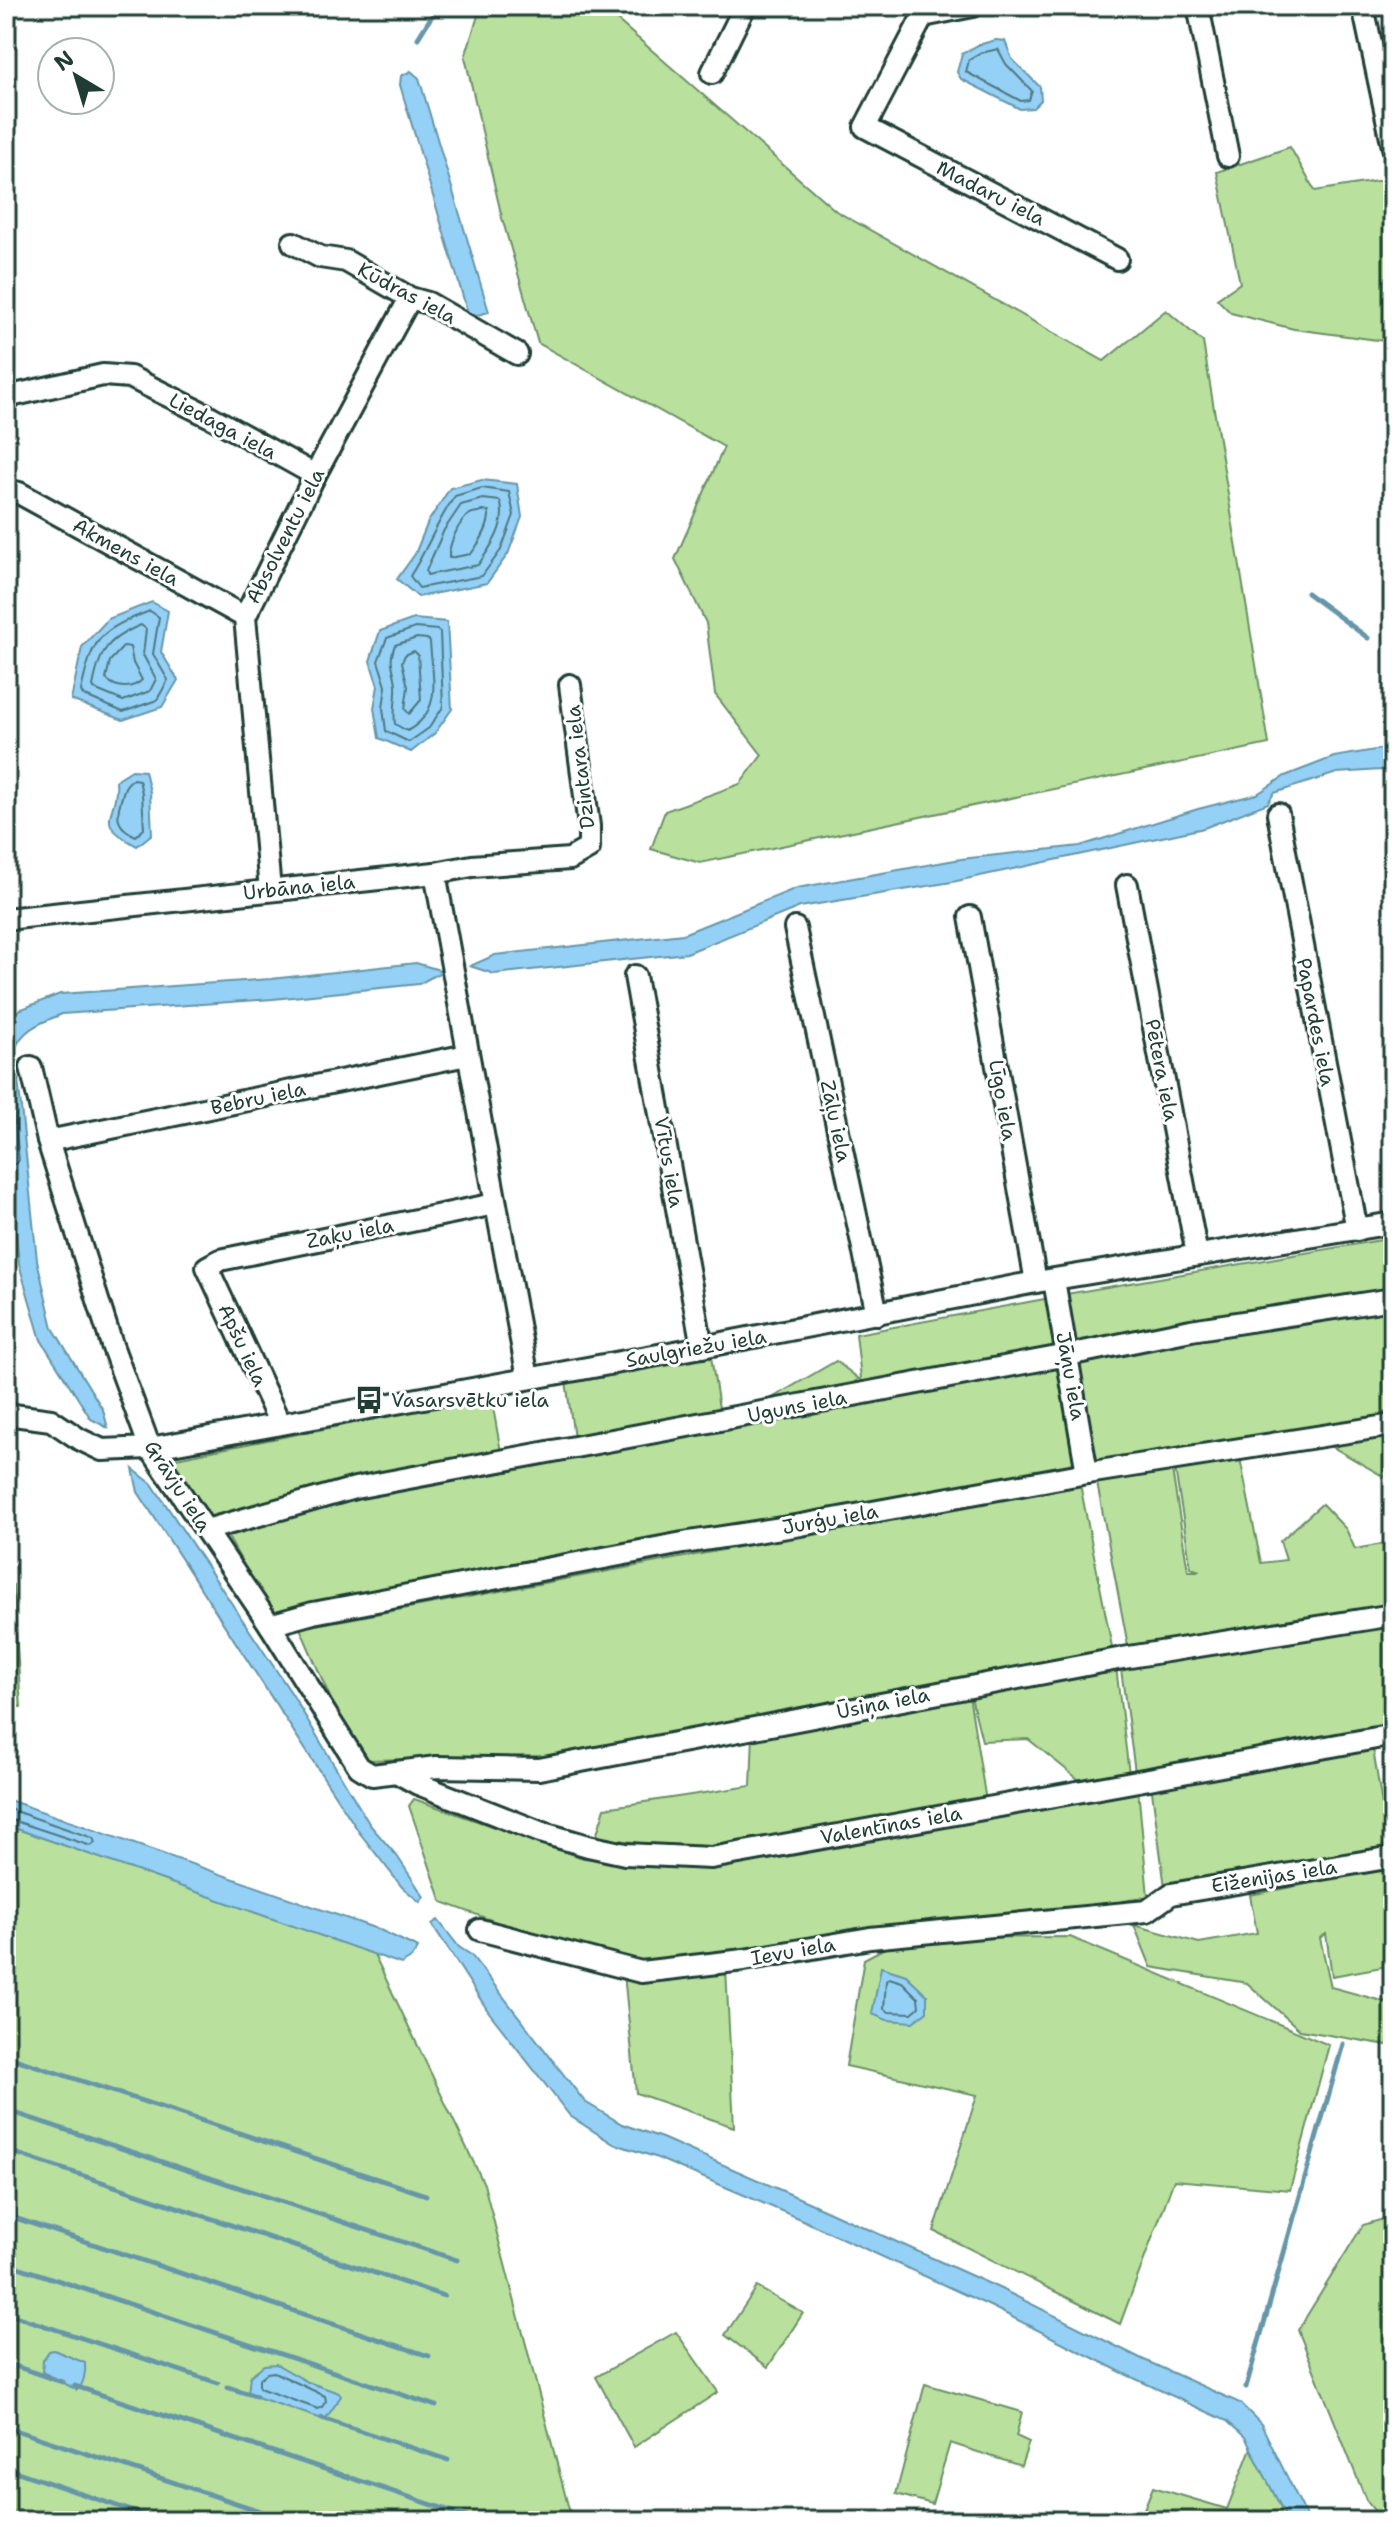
<svg xmlns="http://www.w3.org/2000/svg" width="1399" height="2527" font-family="'Shantell Sans',sans-serif">
<style>
.green{fill:#b9e19d;stroke:#6c8f68;stroke-width:2;fill-rule:evenodd}
.water{fill:#95d1f6;stroke:#6696a8;stroke-width:2}
.lines{fill:none;stroke-linecap:round;stroke-linejoin:round}
.shore{stroke:#4e7882;stroke-width:2}
.stream{stroke:#6696a8;stroke-width:5}
.minor-casing{stroke:#1f3d34;stroke-width:26}
.minor{stroke:#fff;stroke-width:20}
.labels{text-anchor:middle;stroke-width:6;stroke-linejoin:round;paint-order:stroke}
.street-label{font-size:20px;fill:#1f3d34;stroke:#fff}
.poi-label{font-size:20px;fill:#1f3d34;stroke:#fff;text-anchor:start}
</style>
<rect width="100%" height="100%" fill="#fff"/>
<filter id="ink" filterUnits="userSpaceOnUse"><feTurbulence type="fractalNoise" baseFrequency=".0125" numOctaves="2"/><feDisplacementMap in="SourceGraphic" scale="16" xChannelSelector="R" yChannelSelector="G"/><feConvolveMatrix kernelMatrix="1 2 1 2 8 2 1 2 1" color-interpolation-filters="sRGB"/></filter>
<g filter="url(#ink)">
<g class="green">
<path d="M481,6H601L836,211L1104,361L1166,310L1203,342L1269,744L700,863L651,849L665,811L740,784L762,755L715,694L706,623L675,559L724,447L538,343L502,218L465,57Z"/>
<path d="M1290,147L1315,191L1383,180L1393,166V342L1294,329L1231,313L1217,299L1240,283L1217,172Z"/>
<path d="M1393,1238V1294L1075,1344L1066,1294Z"/>
<path d="M1050,1298L1058,1350L862,1387L856,1334Z"/>
<path d="M1393,1310V1419L1101,1463L1094,1460L1074,1359Z"/>
<path d="M711,1356L720,1415L574,1438L566,1381Z"/>
<path d="M836,1361L859,1379L814,1407L1060,1366L1076,1467L272,1615L224,1530L319,1505L771,1420L767,1401Z"/>
<path d="M491,1396L501,1452L207,1521L171,1459Z"/>
<path d="M1393,1437V1485L1391,1481L1331,1446Z"/>
<path d="M1240,1458L1261,1563L1286,1560L1280,1541L1322,1504L1346,1529L1355,1549L1393,1542V1613L1129,1651L1097,1483L1172,1470L1188,1571H1200L1191,1568L1175,1469Z"/>
<path d="M1080,1484L1113,1652L546,1756L367,1760L332,1702L300,1628Z"/>
<path d="M6,1585H13L21,1707L6,1704Z"/>
<path d="M1393,1625V1729L1135,1772L1120,1662Z"/>
<path d="M1116,1667L1129,1774L1083,1783L1028,1739L982,1741L970,1693Z"/>
<path d="M969,1695L986,1801L691,1850L596,1837L605,1808L751,1786L753,1734Z"/>
<path d="M1373,1749L1389,1848L1165,1887L1151,1784Z"/>
<path d="M1138,1788L1148,1896L1082,1910L934,1919L789,1947L634,1966L559,1945L442,1902L409,1806L414,1799L583,1858L691,1866Z"/>
<path d="M6,1825L373,1952L484,2184L572,2521H6ZM276,2364L336,2400L325,2419Z"/>
<path d="M1393,1864V1965L1332,1976L1326,1934L1320,1938L1331,1987L1393,2004V2046L1300,2030L1247,1983L1151,1967L1134,1925L1199,1943L1257,1933L1250,1895L1318,1882V1878Z"/>
<path d="M1070,1937L1329,2045L1290,2190L1174,2180L1120,2324L934,2231L977,2095L846,2066L864,1959L904,1938Z"/>
<path d="M726,1968L734,2127L636,2093L624,1974Z"/>
<path d="M1393,2216V2521H1382L1366,2500L1298,2330L1363,2225Z"/>
<path d="M757,2287L803,2313L768,2367L725,2335Z"/>
<path d="M676,2332L718,2392L634,2447L596,2377Z"/>
<path d="M925,2384L1022,2412L1016,2436L1029,2442L1021,2466L950,2443L932,2504L896,2494Z"/>
<path d="M1251,2448L1288,2521H1139L1153,2487L1227,2509Z"/>
</g>
<g class="water">
<path d="M996,40L1005,41L1012,59L1040,87L1041,100L1033,108L1020,109L961,79L957,72L962,54L978,45Z"/>
<path d="M411,71L419,78L489,312L469,317L400,85L401,76Z"/>
<path d="M482,480L517,484L522,517L508,554L487,583L418,597L397,579L415,554L428,522L450,488Z"/>
<path d="M152,602L168,611L161,652L178,680L162,707L123,720L71,700L82,647L108,619Z"/>
<path d="M414,619L447,622L452,709L435,733L411,752L379,738L374,708L378,686L370,661L380,631Z"/>
<path d="M1381,749L1393,753V773L1381,770L1337,773L1274,793L1268,803L1204,828L952,882L800,907L687,953L494,974L470,966L495,955L683,934L797,888L961,859L1080,846L1198,809L1257,794L1285,776L1334,757Z"/>
<path d="M132,770L145,771L150,792L152,834L137,846C89,820 120,817 116,780Z"/>
<path d="M416,963L443,971L419,984L273,999L62,1014C43,1022 22,1028 15,1050L37,1260L53,1328L103,1410L108,1428L91,1419L41,1340L19,1264L6,1132V1023L19,1010L60,994L271,979Z"/>
<path d="M133,1469L152,1484L292,1694L370,1825L397,1856L424,1897L420,1902L402,1887L359,1832L138,1492Z"/>
<path d="M6,1799L380,1930L418,1948L411,1958L401,1964L6,1825Z"/>
<path d="M438,1920L459,1947L471,1955L585,2102L622,2124L662,2138L808,2202L1001,2289L1142,2359L1240,2403L1261,2424L1309,2521H1288L1245,2437L1227,2421L1123,2373L992,2307L800,2219L655,2157L612,2143L570,2116L488,2011L432,1924Z"/>
<path d="M881,1967L906,1975L927,1995V2011L913,2022L887,2020L872,2014Z"/>
<path d="M54,2350L85,2363C86,2371 84,2385 77,2390L42,2372L43,2360L49,2351Z"/>
<path d="M276,2364L308,2382L339,2393L341,2396L325,2420L248,2394L250,2376L264,2365Z"/>
</g>
<g class="lines">
<g class="shore">
<path d="M998,49L1006,64L1032,91L1029,100L1021,101L966,72L969,60L981,53Z"/>
<path d="M482,488L509,492L514,515L501,550L482,576L419,588L410,576C427,550 437,521 455,496Z"/>
<path d="M483,499L500,501C508,523 491,547 478,565L427,575L426,571L444,530L461,505Z"/>
<path d="M484,511L489,512C490,527 480,542 471,554L449,558C448,547 458,521 470,514C474,512 479,512 484,511Z"/>
<path d="M150,611L159,617L153,654L168,680L157,700L123,712L83,695L81,691C93,637 98,631 150,611Z"/>
<path d="M141,625L146,629L143,655L156,679L150,691L123,701L94,689L93,686C100,650 107,639 141,625Z"/>
<path d="M415,628L437,630L440,632L443,707L429,728L409,742L386,731L383,708L386,686L378,661L387,638Z"/>
<path d="M417,638L427,639L430,642C432,677 444,711 407,731L395,724C393,710 397,697 396,684C394,667 388,662 395,645Z"/>
<path d="M124,646L130,647L133,663L142,680C132,690 116,689 106,679L110,661Z"/>
<path d="M414,651L418,655L421,700L409,714L405,709L408,687L402,662L405,655Z"/>
<path d="M133,779L139,780L142,793L144,829L136,836C118,828 115,819 121,800C124,790 124,785 133,779Z"/>
<path d="M6,1028L13,1032L7,1051L19,1160L16,1164L6,1163"/>
<path d="M6,1808L93,1838L95,1843L91,1846L6,1818"/>
<path d="M889,1978L902,1982L918,1998L919,2007L912,2013L889,2012L884,2009L886,1981Z"/>
<path d="M274,2372L325,2396L326,2401L322,2407L318,2409L259,2388V2379L267,2373Z"/>
</g>
<g class="stream">
<path d="M418,38L438,6"/>
<path d="M1307,593L1368,638"/>
<path d="M6,2056L426,2195"/>
<path d="M6,2110L457,2260"/>
<path d="M6,2150L444,2296"/>
<path d="M6,2215L429,2356"/>
<path d="M6,2263L436,2406"/>
<path d="M6,2313L218,2383"/>
<path d="M6,2363L62,2382"/>
<path d="M75,2386L478,2520"/>
<path d="M227,2387L256,2396"/>
<path d="M1246,2387L1343,2044"/>
<path d="M322,2418L448,2460"/>
<path d="M6,2427L290,2521"/>
<path d="M6,2468L161,2521"/>
</g>
<defs>
<g id="minor">
<path d="M1198,6L1228,156"/>
<path d="M1363,6L1393,147"/>
<path d="M923,16L865,127L1117,259"/>
<path d="M923,16L973,6"/>
<path d="M712,73L745,6"/>
<path d="M293,243L320,257L346,261L410,298L428,303L517,354"/>
<path d="M6,397L103,375L130,377L211,417L315,475"/>
<path d="M6,490L19,493L245,617"/>
<path d="M1278,814L1357,1230"/>
<path d="M435,873L528,1378"/>
<path d="M1127,885L1197,1255"/>
<path d="M270,890L245,617L315,475L410,298"/>
<path d="M970,917L1036,1282"/>
<path d="M6,919L435,873L472,866L570,859L589,848V826L570,685"/>
<path d="M795,928L877,1314"/>
<path d="M635,976L702,1347"/>
<path d="M31,1067L48,1141L112,1345L150,1448L270,1625L359,1767L372,1775L437,1767L539,1769L1123,1658L1393,1615"/>
<path d="M48,1141L467,1055"/>
<path d="M1054,1280L1087,1473"/>
<path d="M6,1414L51,1420L79,1439L102,1450L150,1448L702,1347L1036,1282L1393,1223"/>
<path d="M278,1423L275,1413L207,1267L220,1260L495,1204"/>
<path d="M206,1530L355,1488L1068,1355L1191,1330L1393,1299"/>
<path d="M270,1625L313,1613L683,1543L801,1525L1087,1473L1393,1425"/>
<path d="M398,1773L418,1784L540,1832L588,1846L625,1854L711,1858L1393,1735"/>
<path d="M480,1930L641,1972L744,1960L870,1938L1147,1911L1171,1894L1393,1857"/>
</g>
</defs>
<use href="#minor" class="minor-casing"/>
<use href="#minor" class="minor"/>
</g>
</g>
<defs>
<symbol id="bus-bare" viewBox="-9 -9 18 18"><path d="M-5-6H5V4H4V6H2V4H-2V6H-4V4H-5ZM-3.5-4V0h7V-4ZM-3.5 1.2v1.5H-2V1.2ZM2 1.2v1.5H3.5V1.2Z" fill="#1f3d34" stroke="#fff" stroke-width="2.5" paint-order="stroke"/></symbol>
</defs>
<g fill-rule="evenodd">
<use href="#bus-bare" x="349" y="1380" width="40" height="40"/>
</g>
<g class="labels">
<g class="street-label">
<text transform="translate(991 193) rotate(27)" y="7">Madaru iela</text>
<text transform="translate(407 293) rotate(28)" y="7">Kūdras iela</text>
<text transform="translate(223 426) rotate(28)" y="7">Liedaga iela</text>
<text transform="translate(285 536) rotate(-63)" y="7">Absolventu iela</text>
<text transform="translate(126 552) rotate(29)" y="7">Akmens iela</text>
<text transform="translate(580 767) rotate(-97)" y="7">Dzintara iela</text>
<text transform="translate(299 887) rotate(-6)" y="7">Urbāna iela</text>
<text transform="translate(1316 1022) rotate(79)" y="7">Papardes iela</text>
<text transform="translate(1162 1070) rotate(79)" y="7">Pētera iela</text>
<text transform="translate(258 1098) rotate(-12)" y="7">Bebru iela</text>
<text transform="translate(1003 1100) rotate(80)" y="7">Līgo iela</text>
<text transform="translate(836 1121) rotate(78)" y="7">Zāļu iela</text>
<text transform="translate(669 1162) rotate(80)" y="7">Vītus iela</text>
<text transform="translate(350 1233) rotate(-11)" y="7">Zaķu iela</text>
<text transform="translate(243 1345) rotate(65)" y="7">Apšu iela</text>
<text transform="translate(696 1348) rotate(-10)" y="7">Saulgriežu iela</text>
<text transform="translate(1071 1376) rotate(80)" y="7">Jāņu iela</text>
<text transform="translate(797 1406) rotate(-11)" y="7">Uguns iela</text>
<text transform="translate(178 1486) rotate(57)" y="7">Grāvju iela</text>
<text transform="translate(830 1519) rotate(-10)" y="7">Jurģu iela</text>
<text transform="translate(883 1703) rotate(-11)" y="7">Ūsiņa iela</text>
<text transform="translate(891 1825) rotate(-10)" y="7">Valentīnas iela</text>
<text transform="translate(1274 1876) rotate(-9)" y="7">Eiženijas iela</text>
<text transform="translate(793 1951) rotate(-10)" y="7">Ievu iela</text>
</g>
<g class="poi-label">
<text x="391" y="1407">Vasarsvētku iela</text>
</g>
</g>
<rect width="1399" height="2527" fill="none" stroke="#fff" stroke-width="32"/>
<rect x="16" y="16" width="1367" height="2495" fill="none" stroke="#1f3d34" stroke-width="3" filter="url(#ink)"/>
<g transform="translate(76 76) rotate(322)"><circle r="38" fill="#ffffff" stroke="#a5b1ae" stroke-width="2"/>
<path d="M0-6L14 30L0 20L-14 30Z" fill="#1f3d34"/>
<text y="-12" font-size="22" font-weight="bold" text-anchor="middle" fill="#1f3d34">N</text>
</g>
</svg>
